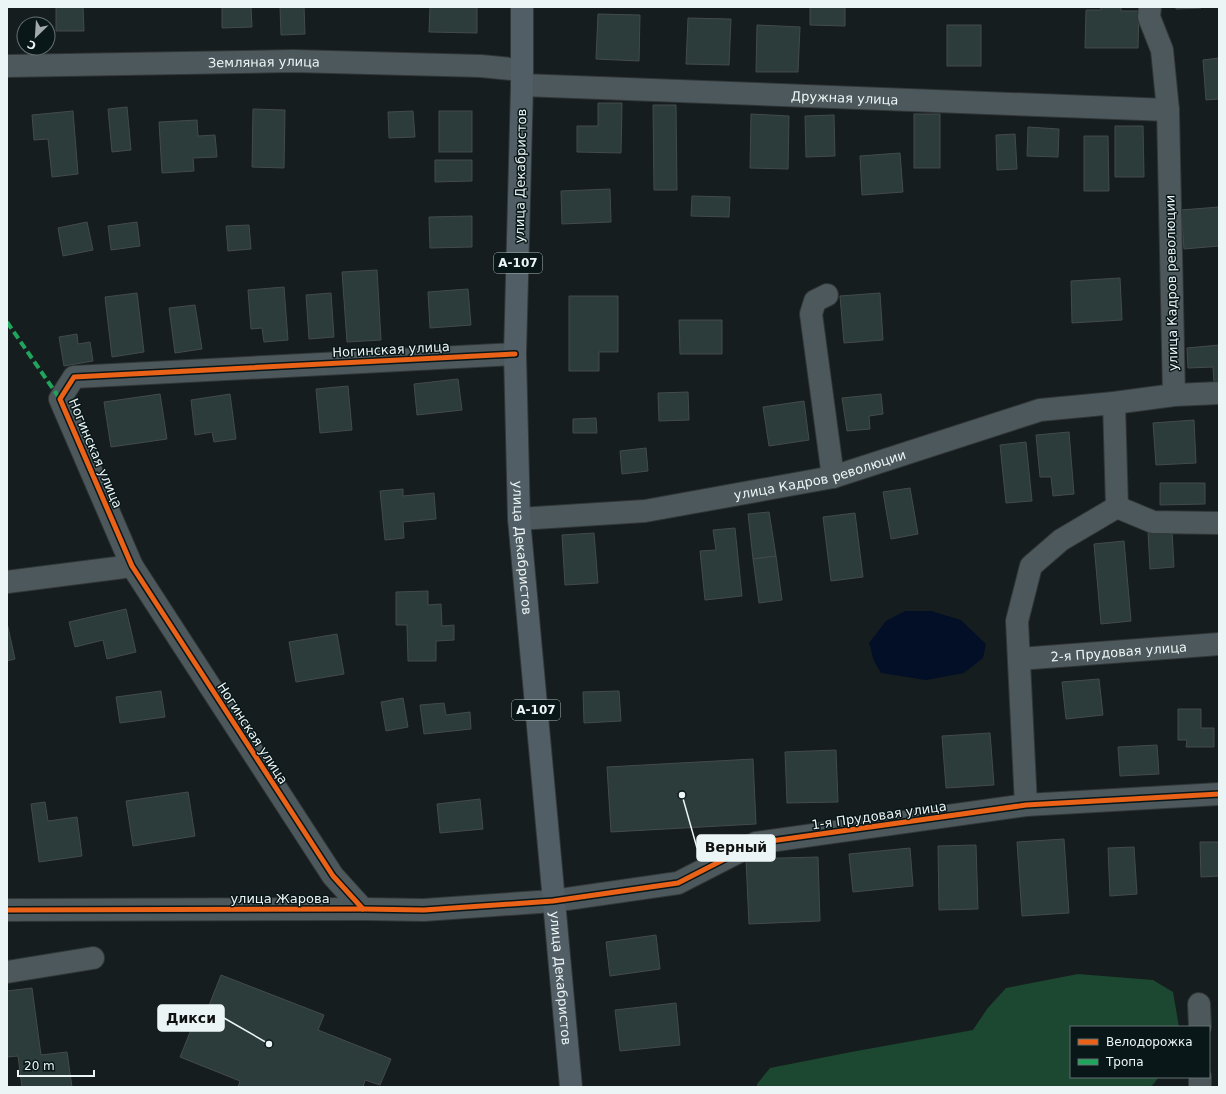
<svg xmlns="http://www.w3.org/2000/svg" width="1226" height="1094" font-family="'DejaVu Sans',sans-serif">
<style>
.green{fill:#1c4731}
.water{fill:#020f27}
.building{fill:#2c3c3b;stroke:#444a4a}
.lines{fill:none;stroke-linecap:round;stroke-linejoin:round}
.minor-casing{stroke:#313637;stroke-width:24}
.highway-casing{stroke:#313637;stroke-width:24}
.minor{stroke:#4d585c;stroke-width:22}
.highway{stroke:#515e65;stroke-width:22}
.quiet{stroke:#20a55d;stroke-width:4;stroke-dasharray:8 4;stroke-linecap:butt}
.cycleway-casing{stroke:#091719;stroke-width:8}
.cycleway{stroke:#ea6118;stroke-width:5}
.labels{text-anchor:middle;stroke-width:3;stroke-linejoin:round;paint-order:stroke}
.shield{fill:#091719;stroke:#a8b2b4;stroke-width:1}
.shield-label{font-size:12px;font-weight:bold;fill:#ecf5f6}
.street-label{font-size:13px;fill:#ecf5f6;stroke:#091719}
.leader{fill:none;stroke:#ecf5f6;stroke-width:1.5}
.callout-dot{fill:#ecf5f6;stroke:#091719;stroke-width:1.5}
.callout{fill:#ecf5f6;stroke:#ecf5f6;stroke-width:1.5}
.callout-label{font-size:14px;text-anchor:middle;font-weight:bold;fill:#111}
</style>
<rect width="100%" height="100%" fill="#161d1e"/>
<path class="green" d="M1078,974L1153,980L1173,992L1179,1027H1071V1077H1159L1151,1087H757V1084L770,1068L851,1052L973,1030L987,1009L1006,988Z"/>
<path class="water" d="M905,611H931L961,620L986,644L983,658L964,673L926,680L881,673L874,661L869,643L886,621Z"/>
<g class="building">
<path d="M56,7H83L84,31H56Z"/>
<path d="M222,7H251L252,27L222,28Z"/>
<path d="M280,7H304L305,34L281,35Z"/>
<path d="M430,7H477V33L429,32Z"/>
<path d="M810,7H845V26L810,25Z"/>
<path d="M1101,7H1121V11H1139L1138,48H1085L1086,10H1101Z"/>
<path d="M1176,7H1201V8L1176,9Z"/>
<path d="M598,14L640,15L639,61L596,59Z"/>
<path d="M688,18L731,19L729,65L686,64Z"/>
<path d="M757,25L800,27L798,72H756Z"/>
<rect x="947" y="25" width="34" height="41"/>
<path d="M1219,58V99L1206,100L1203,60Z"/>
<path d="M598,103H622L621,153L577,152V126H598Z"/>
<path d="M653,105H676L677,190H654Z"/>
<path d="M127,107L131,150L112,152L108,109Z"/>
<path d="M253,109L285,110L284,168L252,167Z"/>
<path d="M73,111L78,174L52,177L48,139L34,140L32,115Z"/>
<path d="M413,111L415,137L389,138L388,112Z"/>
<rect x="439" y="111" width="33" height="41"/>
<path d="M751,114L789,116L788,169L750,168Z"/>
<rect x="914" y="114" width="26" height="54"/>
<path d="M834,115L835,156L806,157L805,116Z"/>
<path d="M197,120L198,136L215,135L217,157L193,158L194,171L162,173L159,122Z"/>
<path d="M1115,126H1143L1144,177H1115Z"/>
<path d="M1028,127L1059,129L1058,157L1027,156Z"/>
<path d="M1015,134L1017,169L997,170L996,135Z"/>
<path d="M1084,136H1108L1109,191H1084Z"/>
<path d="M900,153L903,192L862,195L860,156Z"/>
<path d="M435,160H472V181L435,182Z"/>
<path d="M610,189L611,222L562,224L561,191Z"/>
<path d="M692,196L730,197L729,217L691,216Z"/>
<path d="M1219,207V246L1184,249L1181,210Z"/>
<path d="M472,216V247L430,248L429,217Z"/>
<path d="M87,222L93,250L63,256L58,228Z"/>
<path d="M137,222L140,246L111,250L108,226Z"/>
<path d="M249,225L251,249L228,251L226,226Z"/>
<path d="M377,270L381,340L347,342L342,272Z"/>
<path d="M1120,278L1122,320L1072,323L1071,281Z"/>
<path d="M284,287L288,340L264,342L262,328L251,329L248,290Z"/>
<path d="M468,289L471,325L430,328L428,292Z"/>
<path d="M137,293L144,352L112,357L105,297Z"/>
<path d="M331,293L334,337L309,339L306,295Z"/>
<path d="M880,293L883,340L844,343L840,296Z"/>
<path d="M569,296H618V352H599V371H569Z"/>
<path d="M195,305L202,349L175,353L169,308Z"/>
<path d="M679,320H722V354H680Z"/>
<path d="M77,334L78,344L90,342L93,361L64,366L59,337Z"/>
<path d="M1219,345V383H1214L1213,367L1188,368L1187,348Z"/>
<path d="M458,379L462,410L417,415L414,384Z"/>
<path d="M348,386L352,430L320,433L316,389Z"/>
<path d="M688,392L689,420L659,421L658,393Z"/>
<path d="M160,394L167,439L111,447L104,402Z"/>
<path d="M230,394L236,439L214,442L212,432L195,435L191,400Z"/>
<path d="M881,394L883,414L869,416L870,429L847,431L842,398Z"/>
<path d="M804,401L809,440L769,446L763,407Z"/>
<path d="M596,418L597,433H573V419Z"/>
<path d="M1194,420L1196,463L1156,465L1153,423Z"/>
<path d="M1069,432L1074,494L1053,496L1051,477H1040L1036,435Z"/>
<path d="M1026,442L1032,501L1006,503L1000,445Z"/>
<path d="M646,448L648,471L622,474L620,451Z"/>
<path d="M1160,483H1205V504L1160,505Z"/>
<path d="M910,488L918,534L891,539L883,492Z"/>
<path d="M403,489V496L434,493L436,519L403,522L404,538L385,540L380,491Z"/>
<path d="M769,512L776,556L753,559L748,514Z"/>
<path d="M855,513L863,577L831,581L823,517Z"/>
<path d="M735,528L742,596L705,600L700,551L716,550L713,530Z"/>
<path d="M1172,531L1174,567L1150,569L1148,532Z"/>
<path d="M594,533L598,583L565,585L562,535Z"/>
<path d="M1124,541L1131,621L1101,624L1094,544Z"/>
<path d="M776,556L782,600L759,603L753,559Z"/>
<path d="M428,591V605L441,604L442,626L454,625V640L436,641V661H408L407,625H396V592Z"/>
<path d="M126,609L136,652L107,659L103,640L75,647L69,622Z"/>
<path d="M7,623L15,659L7,661Z"/>
<path d="M337,634L344,674L296,682L289,642Z"/>
<path d="M1099,679L1103,715L1066,719L1062,682Z"/>
<path d="M161,691L165,717L120,723L116,697Z"/>
<path d="M619,691L621,721L584,723L583,692Z"/>
<path d="M403,698L408,727L386,731L381,702Z"/>
<path d="M444,703L446,715L470,712L471,729L424,734L420,705Z"/>
<path d="M1178,709H1201V728H1214V747H1186L1187,740H1178Z"/>
<path d="M990,733L994,785L946,788L942,736Z"/>
<path d="M1157,745L1159,774L1120,776L1118,747Z"/>
<path d="M836,750L838,802L787,803L785,752Z"/>
<path d="M753,759L756,824L611,832L607,767Z"/>
<path d="M188,792L195,836L133,846L126,801Z"/>
<path d="M480,799L483,829L440,833L437,804Z"/>
<path d="M45,802L48,821L77,817L82,856L39,862L31,804Z"/>
<path d="M1064,839L1069,913L1022,916L1017,842Z"/>
<path d="M1200,842H1219V876L1201,877Z"/>
<path d="M976,845L978,909L939,910L938,846Z"/>
<path d="M1134,847L1137,894L1110,896L1108,848Z"/>
<path d="M910,848L913,886L853,892L849,854Z"/>
<path d="M818,857L820,921L749,924L746,859Z"/>
<path d="M656,935L660,969L610,976L606,942Z"/>
<path d="M221,975L324,1015L318,1030L391,1059L380,1085L365,1080L363,1087H238L240,1081L180,1057L199,1010L206,1013Z"/>
<path d="M32,988L41,1055L67,1052L72,1087H22L18,1056L7,1057V991Z"/>
<path d="M676,1003L680,1045L620,1051L615,1010Z"/>
</g>
<g class="lines">
<defs>
<g id="minor">
<path id="s1" d="M7,66L293,61L481,66L521,70"/>
<path id="s2" d="M522,85L1168,110"/>
<path d="M827,295L815,301L811,314L833,477"/>
<path d="M1174,395L1219,393"/>
<path d="M1117,507L1153,522L1219,523"/>
<path id="s3" d="M519,519L645,511L833,477L1040,410L1114,403"/>
<path d="M7,582L132,566"/>
<path id="s4" d="M1019,659L1219,644"/>
<path d="M1026,805L1017,621L1031,566L1061,540L1117,507L1114,403L1174,395L1168,110L1162,50L1149,17L1150,7"/>
<path d="M363,909L333,876L132,566L60,399L74,377L515,354"/>
<path d="M7,910L363,909L424,910L553,901L678,883L756,843L1026,805L1219,794"/>
<path d="M7,972L93,958"/>
<path d="M1199,1004L1200,1027"/>
<path d="M1200,1077V1087"/>
</g>
<g id="highway">
<path id="s5" d="M522,7V85L515,354L519,519L571,1087"/>
</g>
</defs>
<use href="#minor" class="minor-casing"/>
<use href="#highway" class="highway-casing"/>
<use href="#minor" class="minor"/>
<use href="#highway" class="highway"/>
<path class="quiet" d="M7,322L60,399"/>
<defs>
<g id="cycleway">
<path d="M363,909L333,876L132,566L60,399L74,377L515,354"/>
<path d="M7,910L363,909L424,910L553,901L678,883L756,843L1026,805L1219,794"/>
</g>
</defs>
<use href="#cycleway" class="cycleway-casing"/>
<use href="#cycleway" class="cycleway"/>
</g>
<g class="labels">
<g class="shield">
<rect x="494" y="253" width="48" height="20" rx="3"/>
<rect x="512" y="700" width="48" height="20" rx="3"/>
</g>
<g class="shield-label">
<text x="518" y="267">А-107</text>
<text x="536" y="714">А-107</text>
</g>
<g class="street-label">
<text dy="5" stroke="none"><textPath href="#s1" startOffset="257">Земляная улица</textPath></text>
<text dy="5" stroke="none"><textPath href="#s2" startOffset="323">Дружная улица</textPath></text>
<text transform="translate(520 176) rotate(-89)" y="5">улица Декабристов</text>
<text transform="translate(1171 283) rotate(-91)" y="5">улица Кадров революции</text>
<text transform="translate(391 349) rotate(-3)" y="5">Ногинская улица</text>
<text transform="translate(96 453) rotate(67)" y="5">Ногинская улица</text>
<text dy="5" stroke="none"><textPath href="#s3" startOffset="305">улица Кадров революции</textPath></text>
<text dy="5" stroke="none"><textPath href="#s5" startOffset="541">улица Декабристов</textPath></text>
<text dy="5" stroke="none"><textPath href="#s4" startOffset="100">2-я Прудовая улица</textPath></text>
<text transform="translate(253 733) rotate(57)" y="5">Ногинская улица</text>
<text transform="translate(879 815) rotate(-8)" y="5">1-я Прудовая улица</text>
<text x="280" y="903">улица Жарова</text>
<text dy="5" stroke="none"><textPath href="#s5" startOffset="973">улица Декабристов</textPath></text>
</g>
</g>
<path class="leader" d="M682 795L697 848M269 1044L224 1018"/>
<g class="callout-dot">
<circle cx="682" cy="795" r="4"/>
<circle cx="269" cy="1044" r="4"/>
</g>
<g class="callout">
<rect x="697" y="835" width="78" height="26" rx="4"/>
<rect x="158" y="1005" width="66" height="26" rx="4"/>
</g>
<g class="callout-label">
<text x="736" y="852">Верный</text>
<text x="191" y="1023">Дикси</text>
</g>
<rect width="1226" height="1094" fill="none" stroke="#ecf5f6" stroke-width="16"/>
<rect x="1070" y="1026" width="140" height="52" fill="#091719" stroke="#647071"/>
<rect x="1078" y="1039" width="20" height="6" fill="#ea6118" stroke="#647071"/>
<text x="1106" y="1046" font-size="12" fill="#ecf5f6">Велодорожка</text>
<rect x="1078" y="1059" width="20" height="6" fill="#20a55d" stroke="#647071"/>
<text x="1106" y="1066" font-size="12" fill="#ecf5f6">Тропа</text>
<g transform="translate(36 36) rotate(205)"><circle r="19" fill="#091719" stroke="#647071"/>
<path d="M0-3L7 15L0 10L-7 15Z" fill="#a1a9aa"/>
<text y="-6" font-size="11" font-weight="bold" text-anchor="middle" fill="#ecf5f6">С</text>
</g>
<path d="M18 1070v6h76v-6" fill="none" stroke="#ecf5f6" stroke-width="2"/>
<text x="24" y="1070" font-size="12" fill="#ecf5f6" stroke="#091719" stroke-width="3" paint-order="stroke">20 m</text>
</svg>
